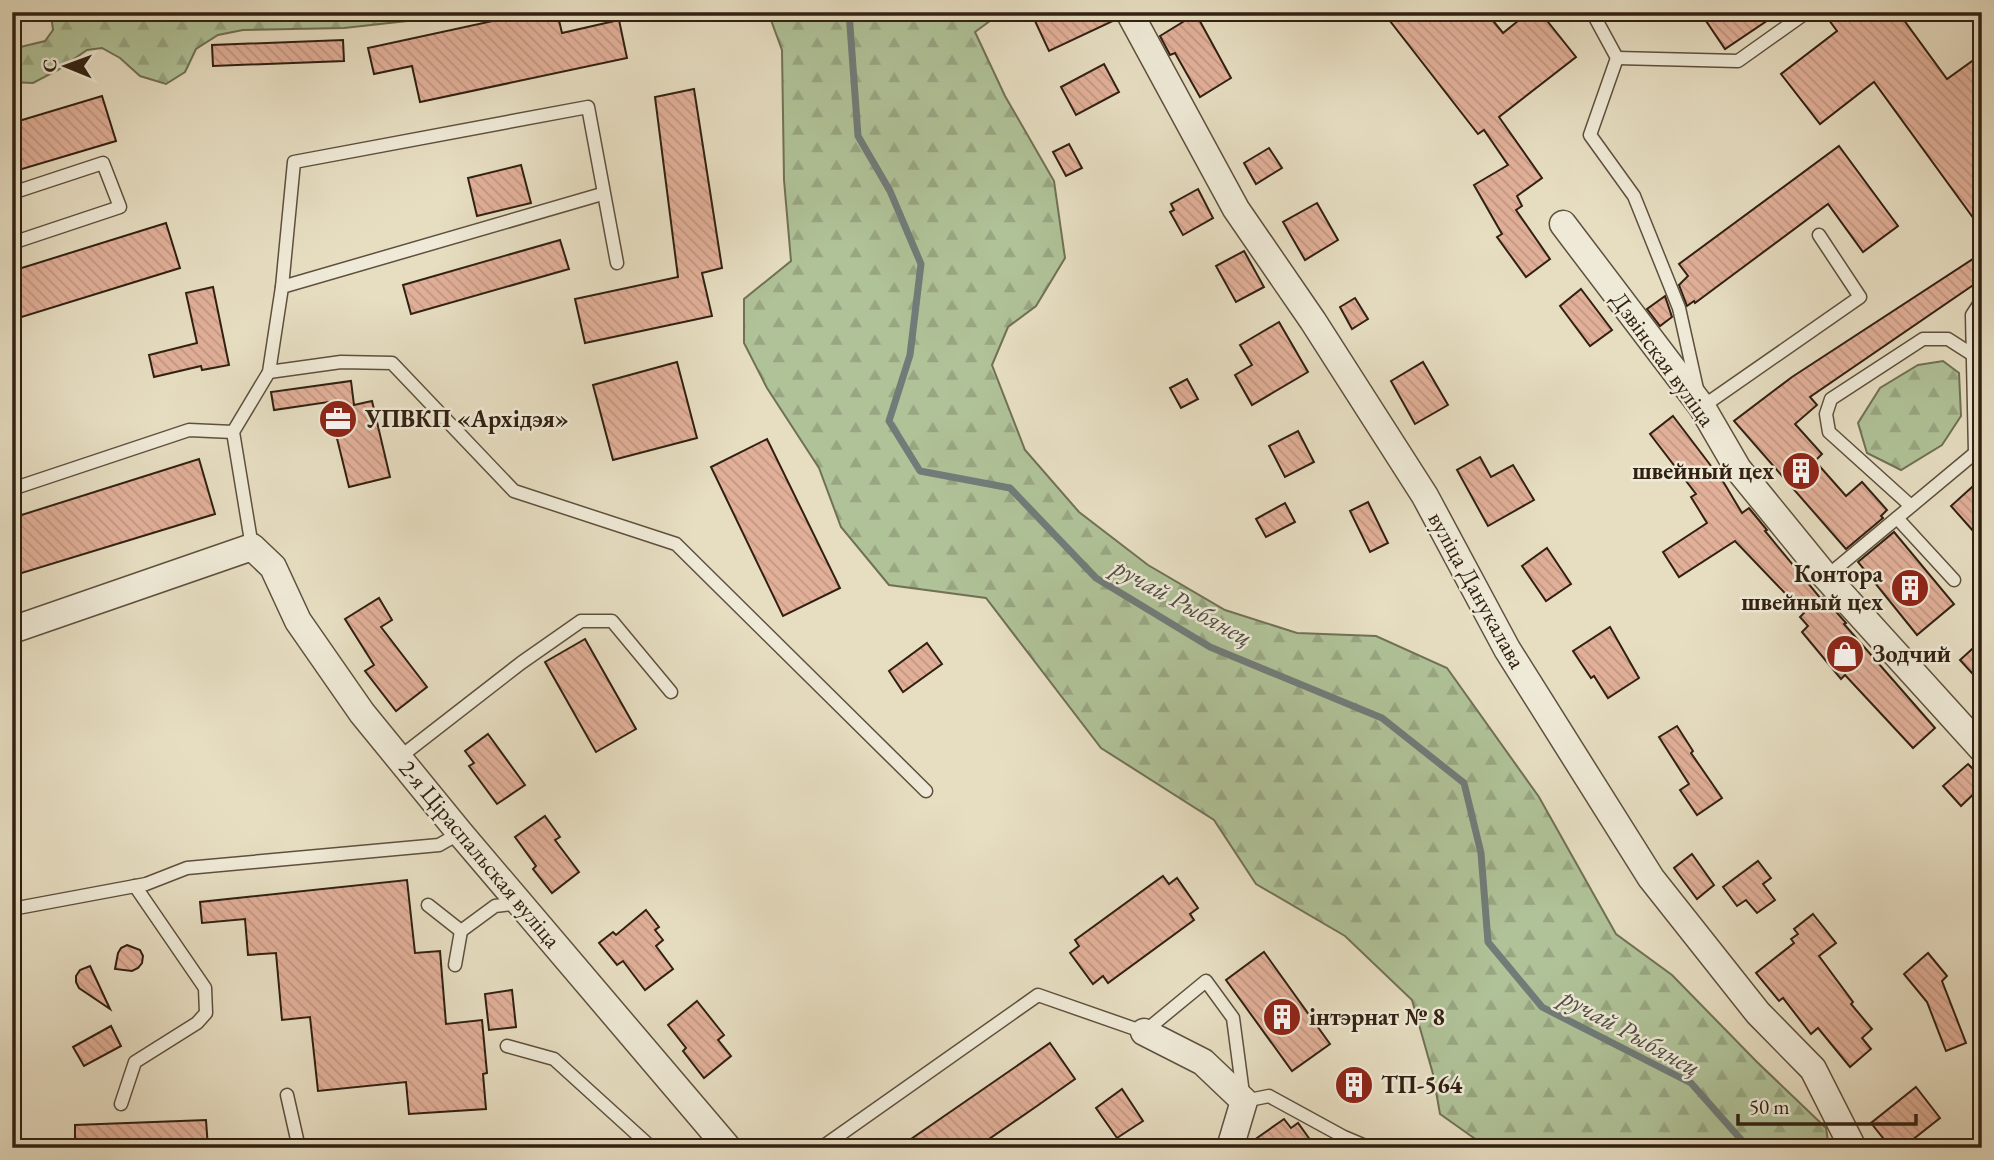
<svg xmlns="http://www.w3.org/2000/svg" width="1994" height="1160" font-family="'EB Garamond',serif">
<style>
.forest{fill:url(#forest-firs);stroke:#707155;stroke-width:2}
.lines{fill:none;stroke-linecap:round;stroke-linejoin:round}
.stream{stroke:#717c79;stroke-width:7}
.building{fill:url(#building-back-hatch);stroke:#312012;stroke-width:2}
.service-casing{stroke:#5e503e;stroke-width:15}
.minor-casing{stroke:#5e503e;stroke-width:29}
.service{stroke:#efead7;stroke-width:12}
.minor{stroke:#efead7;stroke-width:26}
.labels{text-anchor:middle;stroke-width:5;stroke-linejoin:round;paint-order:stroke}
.street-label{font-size:24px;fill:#312012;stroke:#efead7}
.poi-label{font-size:24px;font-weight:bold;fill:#312012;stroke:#efead7;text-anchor:start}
.water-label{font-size:26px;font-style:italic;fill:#514e46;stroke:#efead7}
</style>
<defs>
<pattern id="forest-firs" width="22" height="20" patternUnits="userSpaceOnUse" patternTransform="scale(1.75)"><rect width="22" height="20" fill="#b0c298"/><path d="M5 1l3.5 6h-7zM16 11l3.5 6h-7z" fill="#98a682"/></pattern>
<pattern id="building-back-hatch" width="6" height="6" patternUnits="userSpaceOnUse" patternTransform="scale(1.75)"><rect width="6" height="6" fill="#e2b099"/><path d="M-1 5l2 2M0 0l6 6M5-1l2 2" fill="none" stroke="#c29783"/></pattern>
</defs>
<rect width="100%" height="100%" fill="#e7dec2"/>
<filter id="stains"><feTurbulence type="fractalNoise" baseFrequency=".00286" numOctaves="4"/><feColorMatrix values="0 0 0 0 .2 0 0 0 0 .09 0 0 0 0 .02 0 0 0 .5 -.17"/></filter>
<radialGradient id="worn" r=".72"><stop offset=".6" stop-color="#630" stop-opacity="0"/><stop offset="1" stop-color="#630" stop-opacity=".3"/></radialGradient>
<g class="forest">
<path d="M44,12H489L344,28L243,30L218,35L196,49L185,72L166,84L140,76L120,58L102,48L87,50L58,70L33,83L12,82V49L45,41L53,30L51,14Z"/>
<path d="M768,12H1002L975,32L1005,96L1054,181L1065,258L1036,306L1008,327L992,365L1025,450L1079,512L1148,565L1225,610L1297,633L1376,636L1447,668L1539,797L1616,934L1672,975L1757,1062L1826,1128L1829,1148H1488L1440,1114L1433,1074L1412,1000L1345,936L1256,884L1214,820L1101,748L986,598L889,585L841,527L819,468L767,388L744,343V299L791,261L784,180L782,50Z"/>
<path d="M1943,361L1959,373L1961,416L1942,445L1901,470L1867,453L1858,423L1880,388L1918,365Z"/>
</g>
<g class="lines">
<path class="stream" d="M849,12L858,136L890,191L921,264L910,355L889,421L920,471L1010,488L1096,578L1210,647L1382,718L1464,783L1481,853L1488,942L1542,1007L1691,1083L1745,1144V1148"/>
</g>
<g class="building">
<path d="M534,12H557L562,33L619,20L627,58L420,102L412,66L374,74L368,48Z"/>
<path d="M1054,12H1113L1115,20L1049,51L1035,21Z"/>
<path d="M1383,12H1486L1503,33L1529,12H1540L1576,57L1499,117L1542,178L1517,196L1522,206L1516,210L1550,259L1526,277L1497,237L1502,234L1474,185L1508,165L1484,130L1478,134Z"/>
<path d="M1700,12H1780L1725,49Z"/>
<path d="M1823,12H1898L1947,79L1982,54V230L1874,82L1820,124L1781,74L1837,31Z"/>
<path d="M1196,14L1231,78L1200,97L1175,53L1170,55L1160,36Z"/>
<path d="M343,40L344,61L213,66L212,45Z"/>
<path d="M1104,64L1119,92L1076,115L1061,87Z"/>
<path d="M694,89L722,268L702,273L712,316L585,343L575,299L678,277L655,97Z"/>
<path d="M102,96L116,141L12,172V123Z"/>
<path d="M1069,144L1082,168L1066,176L1053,152Z"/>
<path d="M1839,146L1898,226L1863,252L1828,204L1695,303L1694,301L1687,306L1679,285L1688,276L1679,264Z"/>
<path d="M1269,148L1282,168L1256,184L1244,163Z"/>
<path d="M521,165L531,203L477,216L468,178Z"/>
<path d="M1198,189L1213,218L1183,235L1170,212L1174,210L1171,204Z"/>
<path d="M1317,203L1338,240L1305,260L1283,222Z"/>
<path d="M166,223L180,268L12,320V271Z"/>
<path d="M560,240L569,269L411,314L403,285Z"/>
<path d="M1244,251L1264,287L1236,302L1216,266Z"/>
<path d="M1982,253V279L1810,397L1817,405L1795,424L1822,454L1815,461L1846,496L1862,482L1887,510L1881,516L1883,518L1846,549L1734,421L1792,377Z"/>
<path d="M213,287L229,365L202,370L201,366L154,377L149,355L197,343L186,293Z"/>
<path d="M1581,289L1612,330L1590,346L1560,306Z"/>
<path d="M1665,296L1672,317L1660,326L1647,309Z"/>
<path d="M1355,298L1368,319L1352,329L1340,307Z"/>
<path d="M1279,322L1308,372L1252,405L1235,375L1252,365L1240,345Z"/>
<path d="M677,362L697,438L613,460L593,385Z"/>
<path d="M1423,362L1448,405L1415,424L1391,381Z"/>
<path d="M1187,379L1198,399L1181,408L1170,388Z"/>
<path d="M351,381L354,405L372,401L390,477L349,487L328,402L274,410L271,392Z"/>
<path d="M1673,416L1724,483L1742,513L1749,508L1767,530L1765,531L1821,599L1823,597L1846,623L1844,624L1935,728L1913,748L1845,675L1841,679L1802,632L1808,626L1800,617L1804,613L1735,541L1679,577L1663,552L1707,523L1691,497L1696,494L1650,434Z"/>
<path d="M1298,431L1314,462L1285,477L1269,446Z"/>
<path d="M767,439L840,588L783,616L711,467Z"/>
<path d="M1480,457L1491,477L1513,465L1534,500L1488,526L1457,470Z"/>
<path d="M199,459L215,514L12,576V518Z"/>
<path d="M1982,478V541L1951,506Z"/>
<path d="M1368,502L1388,543L1370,552L1350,511Z"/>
<path d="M1285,503L1295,522L1266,537L1256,519Z"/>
<path d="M1894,532L1954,604L1917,635L1858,562Z"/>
<path d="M1547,548L1571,584L1546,601L1522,566Z"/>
<path d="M379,598L392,620L381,627L427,687L396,711L365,671L374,665L345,619Z"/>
<path d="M1610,627L1639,678L1608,698L1594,676L1591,678L1573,651Z"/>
<path d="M585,639L636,729L596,752L545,662Z"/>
<path d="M1982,640V684L1960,660Z"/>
<path d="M927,643L942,664L903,692L889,671Z"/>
<path d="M1677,726L1693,751L1691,753L1722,798L1697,815L1680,790L1689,784L1659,737Z"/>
<path d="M488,734L525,785L497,804L469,766L474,763L465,751Z"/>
<path d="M1968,764L1982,778V786L1961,806L1943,786Z"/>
<path d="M545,816L560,837L555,840L579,872L552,893L533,869L536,866L515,837Z"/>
<path d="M1692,854L1714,885L1697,899L1674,868Z"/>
<path d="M1758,861L1771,878L1763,884L1775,900L1757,913L1746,900L1737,906L1723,887Z"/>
<path d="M1163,876L1169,884L1177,878L1198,908L1190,914L1194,920L1108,983L1103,976L1093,984L1070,953L1079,946L1075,940Z"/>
<path d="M407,880L415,953L440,951L446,1024L482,1020L487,1073L483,1074L486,1109L409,1114L406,1082L318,1091L310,1017L282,1020L276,953L248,955L245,919L202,923L200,902Z"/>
<path d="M646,910L659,927L655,930L663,940L656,946L673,969L645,990L623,961L617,965L599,943L613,932L616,935Z"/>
<path d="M1813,914L1836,943L1819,956L1853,1002L1851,1004L1872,1029L1862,1038L1871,1049L1850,1067L1818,1028L1811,1034L1783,998L1779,1001L1756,973L1794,943L1791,939L1798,934L1794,929Z"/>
<path d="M127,945L140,950L143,956L142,963L138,968L132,971L115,969L118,953L121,948Z"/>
<path d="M1264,952L1330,1044L1292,1071L1226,980Z"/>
<path d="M1928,953L1947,976L1942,981L1966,1043L1946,1051L1927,1002L1904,974Z"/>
<path d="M90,966L110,1009L79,988L76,982V976L80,970Z"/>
<path d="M512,990L516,1027L489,1030L485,994Z"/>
<path d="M697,1001L724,1035L718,1040L731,1056L704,1078L683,1051L686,1048L668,1025Z"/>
<path d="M111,1026L121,1046L84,1066L73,1047Z"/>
<path d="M1050,1043L1075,1079L1037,1106L976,1148H898Z"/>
<path d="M1916,1087L1940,1118L1902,1148H1891L1871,1123Z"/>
<path d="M1122,1089L1143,1121L1117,1138L1096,1108Z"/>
<path d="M1284,1119L1291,1128L1298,1123L1316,1148H1247V1145Z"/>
<path d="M206,1120L208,1148H75V1125Z"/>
</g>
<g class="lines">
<defs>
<g id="service">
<path d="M1592,12L1617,58L1590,135L1634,196L1679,308L1697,389"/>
<path d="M1617,58L1738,61L1807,12"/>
<path d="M12,193L103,163L120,207L12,243"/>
<path d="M282,287L294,162L588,107L617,263"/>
<path d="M1982,300L1972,315L1975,453L1982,459"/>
<path d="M269,372L341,362L392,363L514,491L676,544L926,791"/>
<path d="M1702,407L1860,297L1819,235"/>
<path d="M12,489L189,430L233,432"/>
<path d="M1911,506L1829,432L1826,414L1831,399L1923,339H1948L1973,355"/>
<path d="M1897,518L1954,580"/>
<path d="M252,547L233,432L269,372L282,287L602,194"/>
<path d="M1826,577L1975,453"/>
<path d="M400,757L521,663L581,621H612L671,692"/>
<path d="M428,905L461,931L495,906L519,903"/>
<path d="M12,909L146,884L187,868L439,845L460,833"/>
<path d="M455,965L461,931"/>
<path d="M507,1046L554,1059L652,1148"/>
<path d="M287,1095L299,1148"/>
<path d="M121,1104L135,1062L197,1023L206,1013L205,988L135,886"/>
<path d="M821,1148L1038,995L1144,1032L1206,981L1233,1018L1244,1101L1269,1096L1344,1137L1370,1148"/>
</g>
<g id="minor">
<path d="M1129,12L1236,209L1313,321L1425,496L1507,649L1651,878L1758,1013L1813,1069L1853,1148"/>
<path d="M1563,224L1702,407L1738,469L1826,577L1982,749"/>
<path d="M12,630L252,547L273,567L298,621L362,713L460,833L728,1148"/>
<path d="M1144,1032L1203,1062L1244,1101L1230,1148"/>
</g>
</defs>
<use href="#service" class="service-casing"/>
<use href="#minor" class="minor-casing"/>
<use href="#service" class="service"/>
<use href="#minor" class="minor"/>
</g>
<defs>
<symbol id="office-disc" viewBox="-11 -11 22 22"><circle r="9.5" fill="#8f2418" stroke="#efead7"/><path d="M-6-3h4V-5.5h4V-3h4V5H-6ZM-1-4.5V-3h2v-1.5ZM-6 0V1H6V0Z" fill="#fff"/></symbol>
<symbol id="building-disc" viewBox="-11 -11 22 22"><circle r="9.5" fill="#8f2418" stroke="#efead7"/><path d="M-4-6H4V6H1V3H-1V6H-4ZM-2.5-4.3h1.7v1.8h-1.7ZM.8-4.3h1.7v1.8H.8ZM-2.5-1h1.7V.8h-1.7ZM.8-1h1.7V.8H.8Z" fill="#fff"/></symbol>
<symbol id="shop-disc" viewBox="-11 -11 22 22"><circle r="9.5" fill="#8f2418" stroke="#efead7"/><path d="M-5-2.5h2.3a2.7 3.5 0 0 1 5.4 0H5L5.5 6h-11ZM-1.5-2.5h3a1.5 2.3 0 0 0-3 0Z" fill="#fff"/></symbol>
</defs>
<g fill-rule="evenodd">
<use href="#office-disc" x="316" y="397" width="44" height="44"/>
<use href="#building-disc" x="1779" y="449" width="44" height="44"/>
<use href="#building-disc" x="1888" y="566" width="44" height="44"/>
<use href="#shop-disc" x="1823" y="632" width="44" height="44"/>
<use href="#building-disc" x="1260" y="995" width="44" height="44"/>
<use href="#building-disc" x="1332" y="1063" width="44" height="44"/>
</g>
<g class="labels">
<g class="street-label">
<text transform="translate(1663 359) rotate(54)" y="8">Дзвінская вуліца</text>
<text transform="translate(1477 590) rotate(61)" y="8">вуліца Данукалава</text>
<text transform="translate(480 854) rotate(50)" y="8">2-я Ціраспальская вуліца</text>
</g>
<g class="poi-label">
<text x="365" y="427">УПВКП «Архідэя»</text>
<text x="1774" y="479" text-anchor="end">швейный цех</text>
<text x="1883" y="582" text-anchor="end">Контора<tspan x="1883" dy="28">швейный цех</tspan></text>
<text x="1872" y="662">Зодчий</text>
<text x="1309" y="1025">інтэрнат № 8</text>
<text x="1381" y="1093">ТП-564</text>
</g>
<g class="water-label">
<text transform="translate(1183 602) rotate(29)" y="9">ручай Рыбянец</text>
<text transform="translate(1631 1032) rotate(29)" y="9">ручай Рыбянец</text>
</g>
</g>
<rect width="1994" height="1160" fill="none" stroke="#e7dec2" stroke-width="42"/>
<rect x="14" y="14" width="1966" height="1132" fill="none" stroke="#312012" stroke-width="3.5"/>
<rect x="21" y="21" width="1952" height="1118" fill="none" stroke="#312012" stroke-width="2"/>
<g transform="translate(66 66) rotate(271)" stroke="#efead7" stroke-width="5" paint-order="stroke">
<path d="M0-5L12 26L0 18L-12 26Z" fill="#312012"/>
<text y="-10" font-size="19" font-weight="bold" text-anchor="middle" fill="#312012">С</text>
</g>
<path d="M1738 1114v10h178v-10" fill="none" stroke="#312012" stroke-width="3.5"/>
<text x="1749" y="1114" font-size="21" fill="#312012" stroke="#efead7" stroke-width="5" paint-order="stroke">50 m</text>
<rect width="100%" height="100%" filter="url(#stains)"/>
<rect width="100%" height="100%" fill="url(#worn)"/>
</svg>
